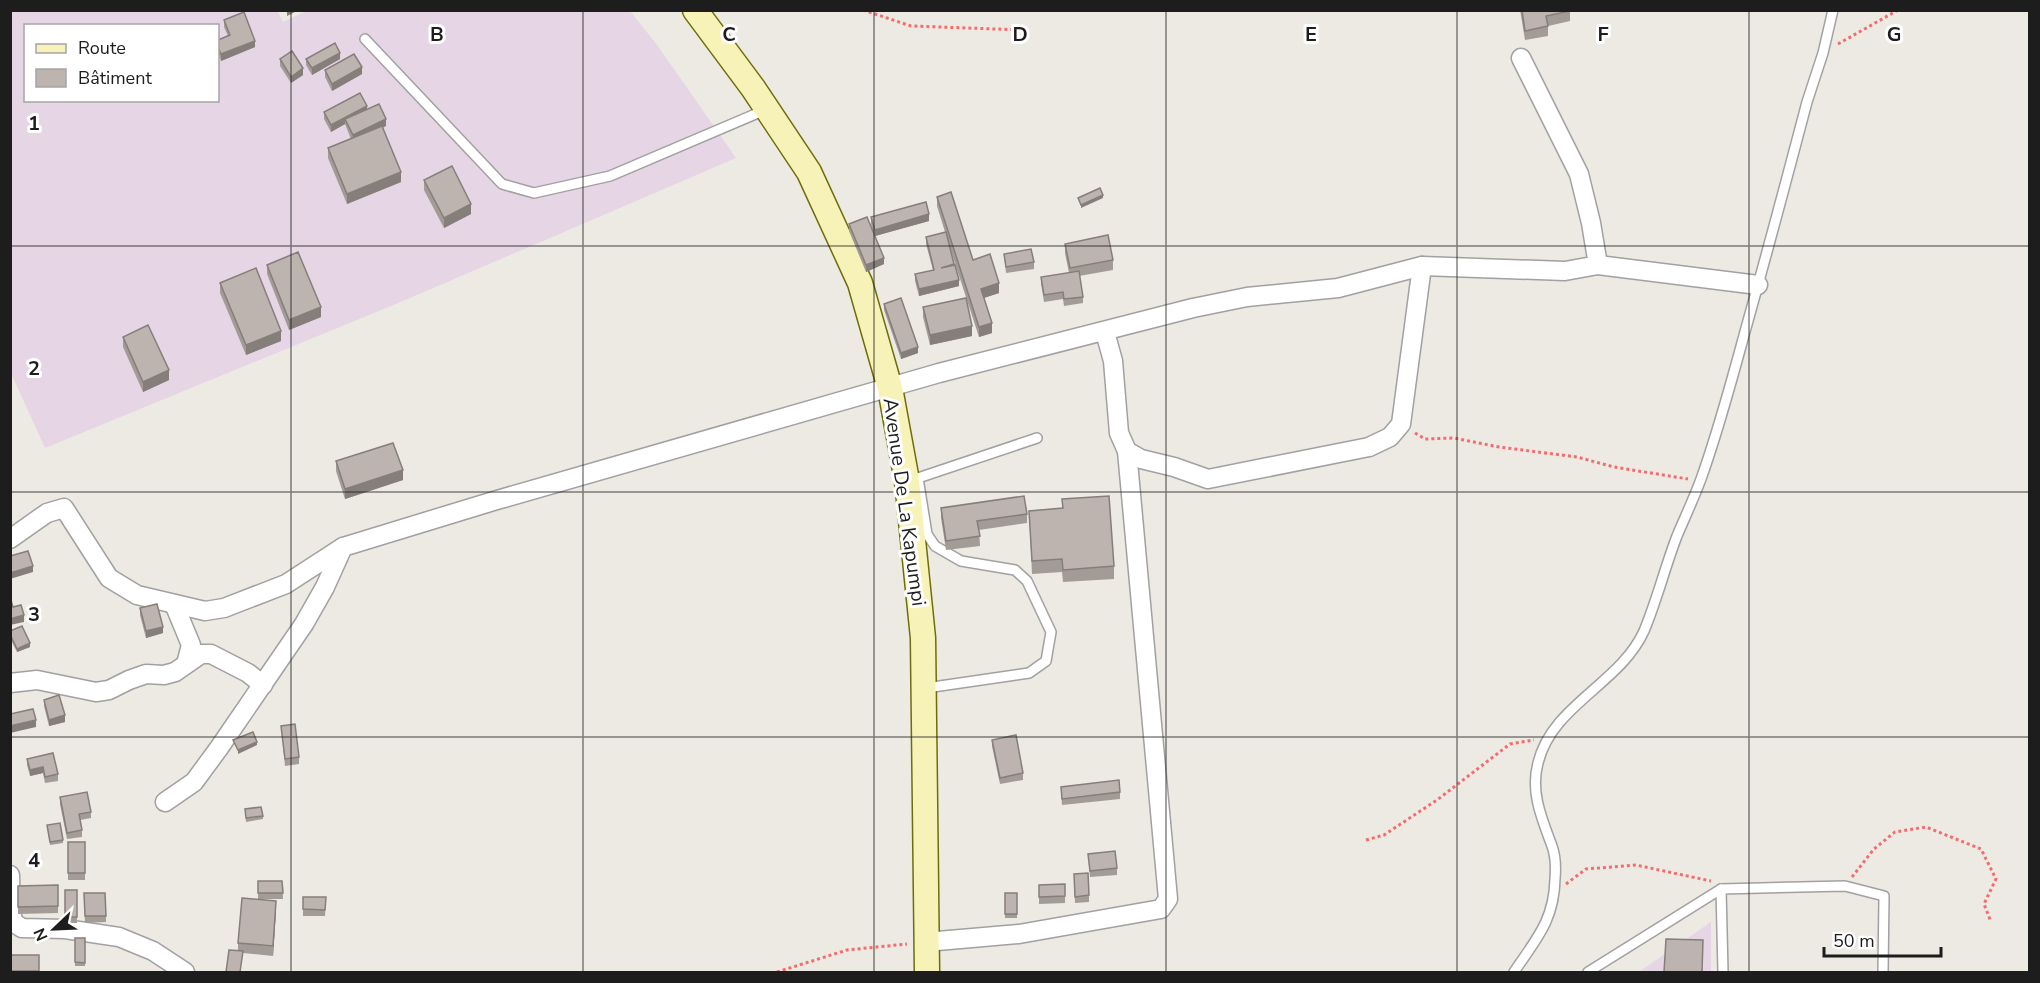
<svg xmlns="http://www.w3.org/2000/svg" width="2040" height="983" font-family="'Nunito Sans',sans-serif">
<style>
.industrial{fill:#e6d5e5;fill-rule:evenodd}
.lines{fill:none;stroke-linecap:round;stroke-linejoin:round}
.service-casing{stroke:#a1a1a1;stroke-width:12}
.minor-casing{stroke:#a1a1a1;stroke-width:21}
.secondary-casing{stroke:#6e6e09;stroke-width:27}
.path{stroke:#f46d6d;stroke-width:3;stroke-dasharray:3 3;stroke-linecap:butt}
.service{stroke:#fff;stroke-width:9}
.minor{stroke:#fff;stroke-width:18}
.secondary{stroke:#f7f3b8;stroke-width:24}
.wall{fill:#a39b96}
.shaded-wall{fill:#857e7a}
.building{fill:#beb4af;stroke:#857e7a;stroke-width:1.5}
.grid{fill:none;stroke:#1d1d1d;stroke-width:1.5;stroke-opacity:0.55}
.labels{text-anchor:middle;stroke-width:6;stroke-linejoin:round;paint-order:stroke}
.street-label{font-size:20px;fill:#1d1d1d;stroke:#fff}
.grid-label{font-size:20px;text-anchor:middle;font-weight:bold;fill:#1d1d1d;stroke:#fff;stroke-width:6;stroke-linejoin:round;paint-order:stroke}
</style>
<rect width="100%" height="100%" fill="#ede9e3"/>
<g class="industrial">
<path d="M277,10L283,22L308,10L630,11L657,45L736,158L403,301L45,448L11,373L10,11ZM26,26H218V100H26Z"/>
<path d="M1711,922V972H1639Z"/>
</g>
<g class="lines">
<defs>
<g id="service">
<path d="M365,39L502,184L534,193L610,176L765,110"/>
<path d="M918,478L927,534L935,546L961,561L1015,570L1027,581L1051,632L1046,661L1029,673L926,688"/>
<path d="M915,479L1037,438"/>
<path d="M1721,889L1845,886L1884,896L1883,972"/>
<path d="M1514,972C1536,939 1554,921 1555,879C1556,867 1556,857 1552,846C1542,819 1530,792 1538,763C1552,705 1620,684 1644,631C1657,600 1665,567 1677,536C1685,517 1694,498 1701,479C1719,429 1732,379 1746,328C1767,253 1787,178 1807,102L1823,53L1833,10"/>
<path d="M1588,972L1721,889L1723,972"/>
</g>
<g id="minor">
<path d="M1598,265L1758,285"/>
<path d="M1105,332L1113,361L1119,433L1127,451L1141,459L1174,467L1208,479L1369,447L1390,437L1401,424L1422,266"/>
<path d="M10,539L47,513L64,508L109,578L137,595L205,611L224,608L286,584L343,547"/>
<path d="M174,604L191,645L186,664"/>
<path d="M10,683L37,680L96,692L109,690L129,680L146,674L164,675L175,672L201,654H211L248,673L263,685"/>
<path d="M165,802L194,782L219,748L304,624L325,587L343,547L497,500L939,373L1193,308L1247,297L1338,288L1422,266L1565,271L1598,265L1591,223L1579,174L1521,58"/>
<path d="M10,875L11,913L14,923L22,928L65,929L119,937L153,951L185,972"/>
<path d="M926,942L1019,934L1161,909L1168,899L1127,451"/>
</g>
<path id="secondary" d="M695,10L753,88L809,172L860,283L890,388L907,481L923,638L927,972"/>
</defs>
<use href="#service" class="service-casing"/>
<use href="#minor" class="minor-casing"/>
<use href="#secondary" class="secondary-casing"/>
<g class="path">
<path d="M863,10L911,26L1024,30"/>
<path d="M1838,44L1898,10"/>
<path d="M1415,433L1425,439L1454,438L1499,447L1577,457L1614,467L1688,479"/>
<path d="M1366,840L1384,835L1437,800L1510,744L1534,740"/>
<path d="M1852,877L1874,849L1895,832L1926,827L1981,849L1996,879L1984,904L1991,922"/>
<path d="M1566,884L1586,869L1636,865L1711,881"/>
<path d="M777,972L847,950L907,944"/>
</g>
<use href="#service" class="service"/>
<use href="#minor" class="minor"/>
<use href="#secondary" class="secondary"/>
</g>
<g class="wall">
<path d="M1520,10H1570V21L1548,26V36L1525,40Z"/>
<path d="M224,20L255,47L221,61L218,53V40L228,36L224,27Z"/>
<path d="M280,59L303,75L291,83L280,66Z"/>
<path d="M306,59H340L312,75L306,65Z"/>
<path d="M325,70L362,74L332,91L325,77Z"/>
<path d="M367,110L386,126L383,127L401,182L347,204L328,158V148L351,139L345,124L331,132L324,119V112Z"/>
<path d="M424,180L471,214L444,228L424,190Z"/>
<path d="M937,197L973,260L999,293L983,298L992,333L979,337L949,245L959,286L919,296L915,281V274L933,270L926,244V237L945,232L937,206Z"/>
<path d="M871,217L929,221L875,236L884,264L866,272L849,231V224L874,235L871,224Z"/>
<path d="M1065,244L1113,260V270L1079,276L1083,297V303L1064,306L1063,299L1044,302L1041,283V277L1069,273L1065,253Z"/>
<path d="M1004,254L1034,262V269L1006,273Z"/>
<path d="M267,265L321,317L289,330L267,274Z"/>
<path d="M220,283L281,341L246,355L220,293Z"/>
<path d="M884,304L918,353L901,359L884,310Z"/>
<path d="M923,307L972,336L930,345L923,317Z"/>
<path d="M123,337L169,380L143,392L123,347Z"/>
<path d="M336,461L403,480L345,499L336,471Z"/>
<path d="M1062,499L1114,566V579L1063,582L1062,572L1032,574L1029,511L1062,508Z"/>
<path d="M941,508L1027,514V523L979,530L980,546L946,550L941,518Z"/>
<path d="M140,608L163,633L146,638L140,615Z"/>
<path d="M10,631L30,647L17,652L10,638Z"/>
<path d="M44,700L65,722L49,726L44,706Z"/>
<path d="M281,726L299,757V764L285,766Z"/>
<path d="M992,740L1023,773V780L1000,784L992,746Z"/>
<path d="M27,759L58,774V781L45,783L43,773L30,776L27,765Z"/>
<path d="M1061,787L1120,792V799L1062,805Z"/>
<path d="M60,797L91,812V818L80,820L82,830V837L67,839L60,804Z"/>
<path d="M245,809L263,816V819L246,822Z"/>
<path d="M47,825L63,840V843L50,845Z"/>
<rect x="68" y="842" width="17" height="38"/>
<path d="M1088,854L1117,868V875L1090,877Z"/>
<path d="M1074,874L1089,895V902L1075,903Z"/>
<path d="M258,881H282L283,899H261L276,910L273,956L243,953V958L238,951V943L258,899Z"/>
<path d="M1065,884V903L1039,904V885Z"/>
<path d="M58,885V913L18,914V886Z"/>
<rect x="65" y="890" width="12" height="33"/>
<path d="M84,893L106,916V922L85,923Z"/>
<rect x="1005" y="893" width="12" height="25"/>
<path d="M303,897H326L325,916H303Z"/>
<rect x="75" y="938" width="10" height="28"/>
<rect x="10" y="955" width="29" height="17"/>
</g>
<g class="shaded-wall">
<path d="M287,10H299L287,16Z"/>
<path d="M255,41V47L221,61V54Z"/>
<path d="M340,53V59L312,75V68Z"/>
<path d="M362,67V74L332,91V84Z"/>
<path d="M303,68V75L291,83V77Z"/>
<path d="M367,106V113L345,119V124L331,132V125Z"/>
<path d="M386,119V126L353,141V135Z"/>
<path d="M401,172V182L347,204V194Z"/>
<path d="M1103,195V198L1081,208V205Z"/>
<path d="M471,204V214L444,228V218Z"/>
<path d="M929,214V221L875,236V230Z"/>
<path d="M884,258V264L866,272V265Z"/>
<path d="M959,280V286L919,296V289Z"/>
<path d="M999,283V293L981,299V289Z"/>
<path d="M321,307V317L289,330V320Z"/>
<path d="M992,323V333L979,337V327Z"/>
<path d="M972,326V336L930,345V335Z"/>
<path d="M281,331V341L246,355V345Z"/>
<path d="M918,347V353L901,359V353Z"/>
<path d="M169,370V380L143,392V382Z"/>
<path d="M403,470V480L345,499V489Z"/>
<path d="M33,566V572L10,579V573Z"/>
<path d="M24,615V622L10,625V619Z"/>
<path d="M163,627V633L146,638V631Z"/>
<path d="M30,643V647L17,652V649Z"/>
<path d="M65,715V722L49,726V720Z"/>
<path d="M36,720V727L10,733V726Z"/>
<path d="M257,742V745L238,754V750Z"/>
<path d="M43,767V773L30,776V770Z"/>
<path d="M276,901V910L273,956V946Z"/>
</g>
<g class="building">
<path d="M1522,10H1570V11L1546,16L1548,26L1525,31Z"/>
<path d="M244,12L255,41L221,54L218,47V40L230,35L224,20Z"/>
<path d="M335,43L340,53L312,68L306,59Z"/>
<path d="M292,51L303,68L291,77L280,59Z"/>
<path d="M354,54L362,67L332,84L325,70Z"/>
<path d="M360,93L367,106L331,125L324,112Z"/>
<path d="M379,104L386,119L353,135L345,119Z"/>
<path d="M382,126L401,172L347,194L328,148Z"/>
<path d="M452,166L471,204L444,218L424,180Z"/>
<path d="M1100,188L1103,195L1081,205L1078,198Z"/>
<path d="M951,192L973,260L990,254L999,283L981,289L992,323L979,327L937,197Z"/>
<path d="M926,202L929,214L875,230L871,217Z"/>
<path d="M867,217L884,258L866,265L849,224Z"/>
<path d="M946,232L954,264L941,268L955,265L959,280L919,289L915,274L934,270L926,237Z"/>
<path d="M1108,235L1113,260L1070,268L1065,244Z"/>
<path d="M1031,249L1034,262L1006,267L1004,254Z"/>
<path d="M298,252L321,307L289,320L267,265Z"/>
<path d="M256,268L281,331L246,345L220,283Z"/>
<path d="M1079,271L1083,297L1064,299L1063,292L1044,295L1041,277Z"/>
<path d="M901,298L918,347L901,353L884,304Z"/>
<path d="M966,298L972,326L930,335L923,307Z"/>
<path d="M148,325L169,370L143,382L123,337Z"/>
<path d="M393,443L403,470L345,489L336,461Z"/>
<path d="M1024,496L1027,514L977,521L980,536L946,541L941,508Z"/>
<path d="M1109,496L1114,566L1063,570L1062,559L1032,561L1029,511L1063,508L1062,499Z"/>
<path d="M28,551L33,566L10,573V556Z"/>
<path d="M10,597L13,607L21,605L24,615L10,619Z"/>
<path d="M157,604L163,627L146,631L140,608Z"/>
<path d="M22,626L30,643L17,649L10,634V631Z"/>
<path d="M59,695L65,715L49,720L44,700Z"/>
<path d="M33,709L36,720L10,726V714Z"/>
<path d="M295,724L299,757L285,759L281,726Z"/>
<path d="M253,732L257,742L238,750L233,740Z"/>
<path d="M1016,735L1023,773L1000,778L992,740Z"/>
<path d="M53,753L58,774L45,777L43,767L30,770L27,759Z"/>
<path d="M1119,780L1120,792L1062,799L1061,787Z"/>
<path d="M87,792L91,812L79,814L82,830L67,833L60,797Z"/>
<path d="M261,807L263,816L246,818L245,809Z"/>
<path d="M60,823L63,840L50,842L47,825Z"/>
<rect x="68" y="842" width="17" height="31"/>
<path d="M1115,851L1117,868L1090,871L1088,854Z"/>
<path d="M1088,873L1089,895L1075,897L1074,874Z"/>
<path d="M258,881H282L283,893H258Z"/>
<path d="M1065,884V896L1039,897V885Z"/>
<path d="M58,885V906L18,907V886Z"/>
<rect x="65" y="890" width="12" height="27"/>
<path d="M84,893H105L106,916H85Z"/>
<rect x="1005" y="893" width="12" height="21"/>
<path d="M303,897H326L325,910L303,909Z"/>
<path d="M242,898L276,901L273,946L238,943Z"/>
<path d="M75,938H85V963L75,962Z"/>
<path d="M1666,939L1703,940L1702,972H1664Z"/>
<path d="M229,950L243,951L240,972H226Z"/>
<rect x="10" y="955" width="29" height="16"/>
</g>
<path class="grid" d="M291,10V972M583,10V972M874,10V972M1166,10V972M1457,10V972M1749,10V972M10,246H2030M10,492H2030M10,737H2030"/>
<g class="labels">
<g class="street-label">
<text transform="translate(905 502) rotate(82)" y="7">Avenue De La Kapumpi</text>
</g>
</g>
<g class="grid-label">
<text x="437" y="41">B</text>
<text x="729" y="41">C</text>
<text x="1020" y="41">D</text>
<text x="1311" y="41">E</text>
<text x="1603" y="41">F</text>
<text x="1894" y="41">G</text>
<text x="34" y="130">1</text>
<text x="34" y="375">2</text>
<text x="34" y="621">3</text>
<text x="34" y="867">4</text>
</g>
<rect width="2040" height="983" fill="none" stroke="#1d1d1d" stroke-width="24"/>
<rect x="24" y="24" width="195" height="78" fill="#ffffff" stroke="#a5a5a5" stroke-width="1.5"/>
<rect x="36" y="44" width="30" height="9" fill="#f7f3b8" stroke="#a5a5a5" stroke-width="1.5"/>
<text x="78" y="54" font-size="18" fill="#1d1d1d">Route</text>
<rect x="36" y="69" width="30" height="18" fill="#beb4af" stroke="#a5a5a5" stroke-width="1.5"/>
<text x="78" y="84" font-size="18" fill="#1d1d1d">Bâtiment</text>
<g transform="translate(54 929) rotate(247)" stroke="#ffffff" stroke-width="4.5" paint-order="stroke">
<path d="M0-4.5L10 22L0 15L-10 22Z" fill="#1d1d1d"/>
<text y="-9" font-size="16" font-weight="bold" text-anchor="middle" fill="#1d1d1d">N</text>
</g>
<path d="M1824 947v9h117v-9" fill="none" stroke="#1d1d1d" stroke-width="3"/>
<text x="1833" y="947" font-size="18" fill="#1d1d1d" stroke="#ffffff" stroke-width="4.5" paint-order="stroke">50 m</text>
</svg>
